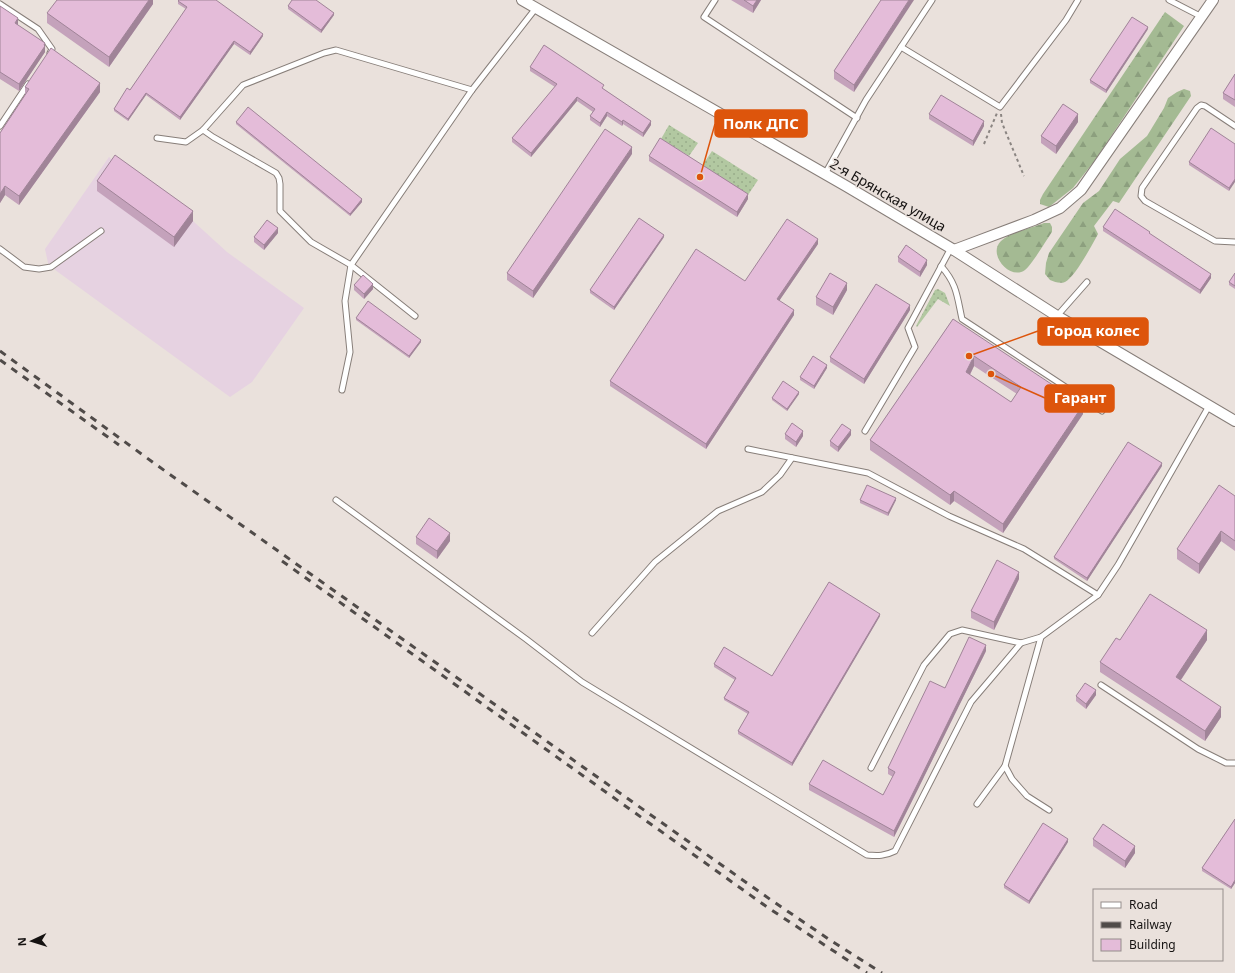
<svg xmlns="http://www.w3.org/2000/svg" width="1235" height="973" font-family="'Noto Sans',sans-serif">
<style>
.industrial{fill:#e6d2e1}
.grass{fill:url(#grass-dots)}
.forest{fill:url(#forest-firs)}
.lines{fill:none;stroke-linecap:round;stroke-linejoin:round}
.service-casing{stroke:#877e79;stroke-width:7}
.minor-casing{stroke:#877e79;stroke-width:12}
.path{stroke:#8b8582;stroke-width:2;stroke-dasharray:3 3;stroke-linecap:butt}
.service{stroke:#fff;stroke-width:5}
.minor{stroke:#fff;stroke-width:10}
.rail{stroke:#504b49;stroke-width:3;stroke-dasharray:7 7;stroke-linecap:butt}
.wall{fill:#c4a2bb;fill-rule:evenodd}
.shaded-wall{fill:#a08498}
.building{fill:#e4bcd9;stroke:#a08498;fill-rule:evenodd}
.labels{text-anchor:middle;stroke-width:3;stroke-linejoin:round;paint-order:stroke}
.street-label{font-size:14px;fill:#151211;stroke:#eae1dc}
.leader{fill:none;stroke:#dd550c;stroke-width:1.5}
.callout-dot{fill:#dd550c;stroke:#eae1dc;stroke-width:1.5}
.callout{fill:#dd550c;stroke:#dd550c;stroke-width:1.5}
.callout-label{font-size:15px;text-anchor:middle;font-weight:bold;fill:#fff}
</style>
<defs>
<pattern id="grass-dots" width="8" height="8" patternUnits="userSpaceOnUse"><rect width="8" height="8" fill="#b2c8a1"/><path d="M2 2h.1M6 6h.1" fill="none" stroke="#98ab8a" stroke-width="1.8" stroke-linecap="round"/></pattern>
<pattern id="forest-firs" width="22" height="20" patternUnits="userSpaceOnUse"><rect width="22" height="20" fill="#a4ba93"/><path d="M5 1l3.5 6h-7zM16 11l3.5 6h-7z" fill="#8c9f7e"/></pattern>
</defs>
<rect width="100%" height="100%" fill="#eae1dc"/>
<path class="industrial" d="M109,157L193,221L227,252L304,308L252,382L230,397L51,267L48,263L45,249Z"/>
<g class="grass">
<path d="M669,125L698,143L689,156L661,139Z"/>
<path d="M712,151L758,180L748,195L702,166Z"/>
<path d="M938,289L945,293L950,306L938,299L917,327L916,326L935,290Z"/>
</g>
<g class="forest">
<path d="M1165,12L1184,26L1096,159L1073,188L1049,207L1040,204V200L1043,194Z"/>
<path d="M1184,89L1190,91L1191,96L1119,203L1113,201L1094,226L1098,234C1092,245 1075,277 1065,282C1060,284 1055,282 1050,280L1045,274L1046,263L1049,253L1083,203L1099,191L1120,159L1147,136L1164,108L1168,98L1177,92Z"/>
<path d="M1044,223H1050L1052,227V232C1047,239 1031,266 1025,270C1010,281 987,254 1001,241C1011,232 1032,228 1044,223Z"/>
</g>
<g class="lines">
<defs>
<g id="service">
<path d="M715,0L704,17L857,118"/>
<path d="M1169,0L1202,17"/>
<path d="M0,4L38,29L52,49L50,53"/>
<path d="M901,47L1000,107L1066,20L1078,0"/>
<path d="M0,126L28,84"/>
<path d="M1235,126L1205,106L1201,105L1197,108L1142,188L1141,196L1145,201L1215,241L1235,242"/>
<path d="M203,130L213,137L276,173L279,178L280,184V211L311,242L351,265L415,316"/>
<path d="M157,138L186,142L203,130L243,85L324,53L336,50L472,90"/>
<path d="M825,174L866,100L932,0"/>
<path d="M0,249L24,267L39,269L51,267L101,231"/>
<path d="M941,266C957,284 957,296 962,319L1102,411"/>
<path d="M1057,316L1087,282"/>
<path d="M342,390L350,352L345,301L351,265L472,90L536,8"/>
<path d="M865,431L915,347L908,328L951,248"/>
<path d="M748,449L868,473L949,516L1024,549L1098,595"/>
<path d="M336,500L526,639L582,682L867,855C878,856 885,856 895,851L971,702L1021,643"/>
<path d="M592,633L655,562L718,511L762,492L780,475L792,458"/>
<path d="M1101,685L1198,749L1226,763H1235"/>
<path d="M1005,766L1012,779L1027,796L1049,810"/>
<path d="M871,768L924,665L950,634L962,630L1021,643L1041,637L1098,595L1118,565L1209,406"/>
<path d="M977,804L1005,766L1041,637"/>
</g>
<g id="minor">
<path d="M522,0L846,186L954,250L1057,316L1235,421"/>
<path d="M954,250L1034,220L1060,208L1081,190L1213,0"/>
</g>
</defs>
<use href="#service" class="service-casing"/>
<use href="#minor" class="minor-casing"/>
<g class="path">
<path d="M1001,114L1002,123L1024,176"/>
<path d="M984,144L997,113"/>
</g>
<use href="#service" class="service"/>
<use href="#minor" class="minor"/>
<g class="rail">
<path d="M0,351L158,466L771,900L833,942L882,973"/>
<path d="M0,360L119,445"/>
<path d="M282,561L767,907L867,973"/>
</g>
</g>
<g class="wall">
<path d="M153,0V4L109,67L47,23V13Z"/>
<path d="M731,0H761L753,13Z"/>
<path d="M881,0L854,92L834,79V71Z"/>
<path d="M178,1L263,36L250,55L234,44L180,120L146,95L128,121L114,111V109L130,90L186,9L178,4Z"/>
<path d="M0,6L18,26L45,43V52L19,91L0,79Z"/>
<path d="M288,6L334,15L321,33L288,9Z"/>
<path d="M1148,29L1106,93L1090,83V80Z"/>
<path d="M530,67L604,89L651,125L643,137L623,124L622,126L607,116L600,127L590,120V116L593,112L577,101L531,157L512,142V138L555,87L530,71Z"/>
<path d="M1235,74V107L1223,99V93Z"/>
<path d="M25,87L100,92L19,205L5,195L0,203V133L25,95Z"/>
<path d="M929,114L984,126L973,146L929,119Z"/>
<path d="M236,122L362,202L350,216L236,124Z"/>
<path d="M1078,122L1056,154L1041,143V136Z"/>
<path d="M1235,144L1229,191L1189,165V162Z"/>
<path d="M632,154L533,298L507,280V273Z"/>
<path d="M649,156L748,199L737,217L649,161Z"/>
<path d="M97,181L193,221L174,247L97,191Z"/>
<path d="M1103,227L1150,234L1211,278L1200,294L1103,231Z"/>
<path d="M278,233L264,250L254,242V237Z"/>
<path d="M664,237L614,310L590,293V290Z"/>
<path d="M818,244L779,301L794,315L706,449L610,386V381L745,281Z"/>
<path d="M898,257L927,265L920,277L898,262Z"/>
<path d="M1235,273V289L1229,285V282Z"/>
<path d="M354,285L373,289L364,299L354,290Z"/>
<path d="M847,290L833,315L816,305V297Z"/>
<path d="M910,310L864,384L830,362V357Z"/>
<path d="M356,318L421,342L409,358L356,320Z"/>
<path d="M953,319L1083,414L1003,533L954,501L950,505L870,450V440ZM974,366L1017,394L1011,402L970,375Z"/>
<path d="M827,368L814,389L800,380V377Z"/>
<path d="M799,394L787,411L772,400V398Z"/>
<path d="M785,434L803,436L796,447L785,439Z"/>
<path d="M851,435L838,452L830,446V441Z"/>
<path d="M1162,466L1087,581L1054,559V557Z"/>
<path d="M1235,496V551L1221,541L1199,574L1177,559V549Z"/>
<path d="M860,500H896L888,516L860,503Z"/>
<path d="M416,537L450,541L437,559L416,544Z"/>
<path d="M1019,579L994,630L971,618V611Z"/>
<path d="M880,616L792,766L738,734V731L748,714L724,700V698L735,680L714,667V664L772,676Z"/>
<path d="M1120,640H1207L1181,680L1221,717L1205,741L1100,672V662Z"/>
<path d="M986,651L918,789L894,837L809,790V784L883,795L893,777L888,774V768L945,688Z"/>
<path d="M1096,695L1086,709L1076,701V696Z"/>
<path d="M1235,819V883L1231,889L1202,871V868Z"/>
<path d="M1093,839L1135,853L1125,868L1093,846Z"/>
<path d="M1068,842L1029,904L1004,888V885Z"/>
</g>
<g class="shaded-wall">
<path d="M149,0H153V4L109,67V57Z"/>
<path d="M757,0H761L753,13V6Z"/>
<path d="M909,0H914L854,92V85Z"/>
<path d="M334,13V15L321,33V30Z"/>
<path d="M18,18V25L15,30V23Z"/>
<path d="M1148,27V29L1106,93V90Z"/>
<path d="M263,34V36L250,55V52Z"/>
<path d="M234,41V44L180,120V117Z"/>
<path d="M45,43V52L19,91V84Z"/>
<path d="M100,83V92L19,205V196Z"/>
<path d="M146,93V95L128,121V119Z"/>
<path d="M577,97V101L531,157V153Z"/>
<path d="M607,112V116L600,127V123Z"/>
<path d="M1078,114V122L1056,154V146Z"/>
<path d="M623,120V124L622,126V122Z"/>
<path d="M651,121V125L643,137V133Z"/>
<path d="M984,121V126L973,146V141Z"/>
<path d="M632,147V154L533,298V291Z"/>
<path d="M1235,179V182L1229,191V188Z"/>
<path d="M5,186V195L0,203V194Z"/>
<path d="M748,194V199L737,217V212Z"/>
<path d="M362,199V202L350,216V214Z"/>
<path d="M193,211V221L174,247V237Z"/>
<path d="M278,228V233L264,250V245Z"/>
<path d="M664,235V237L614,310V307Z"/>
<path d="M818,239V244L777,304V299Z"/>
<path d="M927,260V265L920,277V272Z"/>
<path d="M1211,274V278L1200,294V290Z"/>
<path d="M847,283V290L833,315V307Z"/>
<path d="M373,284V289L364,299V294Z"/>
<path d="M910,305V310L864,384V379Z"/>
<path d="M794,310V315L706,449V444Z"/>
<path d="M421,340V342L409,358V356Z"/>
<path d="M974,356V366L966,382V372Z"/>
<path d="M827,365V368L814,389V386Z"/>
<path d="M799,392V394L787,411V409Z"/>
<path d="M1083,405V414L1003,533V524Z"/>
<path d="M851,430V435L838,452V447Z"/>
<path d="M803,431V436L796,447V442Z"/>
<path d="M1162,463V466L1087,581V578Z"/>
<path d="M954,491V501L950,505V495Z"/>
<path d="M896,498V500L888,516V513Z"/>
<path d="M1221,531V541L1199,574V564Z"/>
<path d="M450,533V541L437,559V551Z"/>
<path d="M1019,572V579L994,630V622Z"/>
<path d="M880,614V616L792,766V763Z"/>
<path d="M1207,630V640L1176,687V677Z"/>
<path d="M986,645V651L918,789L894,837V831Z"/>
<path d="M1096,690V695L1086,709V704Z"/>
<path d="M1221,707V717L1205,741V731Z"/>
<path d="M1068,839V842L1029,904V901Z"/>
<path d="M1135,846V853L1125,868V861Z"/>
<path d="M1235,880V883L1231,889V887Z"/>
</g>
<g class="building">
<path d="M57,0H149L109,57L47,13Z"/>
<path d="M179,0H216L263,34L250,52L234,41L180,117L146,93L128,119L114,109L127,88L130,90L187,7L178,1Z"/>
<path d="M292,0H316L334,13L321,30L288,6Z"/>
<path d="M744,0H757L753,6Z"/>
<path d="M881,0H909L854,85L834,71Z"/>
<path d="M0,6L18,18L15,23L45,43L44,45L45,46L19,84L0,72Z"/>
<path d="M1132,17L1148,27L1106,90L1090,80Z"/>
<path d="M544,45L604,85L602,88L651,121L643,133L623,120L622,122L607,112L600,123L590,116L595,109L577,97L531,153L512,138L557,84L530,67Z"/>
<path d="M51,48L100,83L19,196L5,186L0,194V133L29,89L25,87Z"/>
<path d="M1235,74V100L1223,93Z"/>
<path d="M941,95L984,121L973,141L929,114Z"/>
<path d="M1063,104L1078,114L1056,146L1041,136Z"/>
<path d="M248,107L362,199L350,214L236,122Z"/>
<path d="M1211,128L1235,144V179L1229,188L1189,162Z"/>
<path d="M605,129L632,147L533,291L507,273Z"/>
<path d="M660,138L748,194L737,212L649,156Z"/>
<path d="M115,155L193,211L174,237L97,181Z"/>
<path d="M1115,209L1150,232L1149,233L1211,274L1200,290L1103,227Z"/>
<path d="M639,218L664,235L614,307L590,290Z"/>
<path d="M787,219L818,239L777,299L794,310L706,444L610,381L696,249L745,281Z"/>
<path d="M267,220L278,228L264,245L254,237Z"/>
<path d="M906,245L927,260L920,272L898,257Z"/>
<path d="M830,273L847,283L833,307L816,297Z"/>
<path d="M1235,273V286L1229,282Z"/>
<path d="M363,275L373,284L364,294L354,285Z"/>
<path d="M876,284L910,305L864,379L830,357Z"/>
<path d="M368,301L421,340L409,356L356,318Z"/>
<path d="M953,319L1083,405L1003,524L954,491L950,495L870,440ZM974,356L1021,387L1011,402L966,372Z"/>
<path d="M813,356L827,365L814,386L800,377Z"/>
<path d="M783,381L799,392L787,409L772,398Z"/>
<path d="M792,423L803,431L796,442L785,434Z"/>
<path d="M842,424L851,430L838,447L830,441Z"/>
<path d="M1128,442L1162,463L1087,578L1054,557Z"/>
<path d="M867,485L896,498L888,513L860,500Z"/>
<path d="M1219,485L1235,496V541L1221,531L1199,564L1177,549Z"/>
<path d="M429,518L450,533L437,551L416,537Z"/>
<path d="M997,560L1019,572L994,622L971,611Z"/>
<path d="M829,582L880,614L792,763L738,731L749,712L724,698L736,678L714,664L724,647L772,676Z"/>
<path d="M1150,594L1207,630L1176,677L1221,707L1205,731L1100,662L1116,638L1120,640Z"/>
<path d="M969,637L986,645L918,783L894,831L809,784L823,760L883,795L895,772L888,768L930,681L945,688Z"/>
<path d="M1085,683L1096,690L1086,704L1076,696Z"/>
<path d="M1235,819V880L1231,887L1202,868Z"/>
<path d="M1043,823L1068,839L1029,901L1004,885Z"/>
<path d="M1103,824L1135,846L1125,861L1093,839Z"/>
</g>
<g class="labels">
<g class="street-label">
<text transform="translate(888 195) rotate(30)" y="5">2-я Брянская улица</text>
</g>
</g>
<path class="leader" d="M700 177L715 124M969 356L1038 331M991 374L1045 398"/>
<g class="callout-dot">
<circle cx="700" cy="177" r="4"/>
<circle cx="969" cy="356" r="4"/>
<circle cx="991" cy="374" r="4"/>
</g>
<g class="callout">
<rect x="715" y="110" width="92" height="27" rx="4"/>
<rect x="1038" y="318" width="110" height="27" rx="4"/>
<rect x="1045" y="385" width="69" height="27" rx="4"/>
</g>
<g class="callout-label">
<text x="761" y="129">Полк ДПС</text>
<text x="1093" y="336">Город колес</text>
<text x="1080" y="403">Гарант</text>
</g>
<rect x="1093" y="889" width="130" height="72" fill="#eae1dc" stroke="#958e8b"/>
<rect x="1101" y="902" width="20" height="6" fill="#ffffff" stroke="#958e8b"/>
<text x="1129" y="909" font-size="12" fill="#151211">Road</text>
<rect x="1101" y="922" width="20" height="6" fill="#504b49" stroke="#958e8b"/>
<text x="1129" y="929" font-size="12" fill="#151211">Railway</text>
<rect x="1101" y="939" width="20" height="12" fill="#e4bcd9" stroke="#958e8b"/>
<text x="1129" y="949" font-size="12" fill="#151211">Building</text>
<g transform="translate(32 941) rotate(266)" stroke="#eae1dc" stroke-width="3" paint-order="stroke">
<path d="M0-3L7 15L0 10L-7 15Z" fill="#151211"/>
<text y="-6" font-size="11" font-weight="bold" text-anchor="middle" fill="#151211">N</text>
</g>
</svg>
